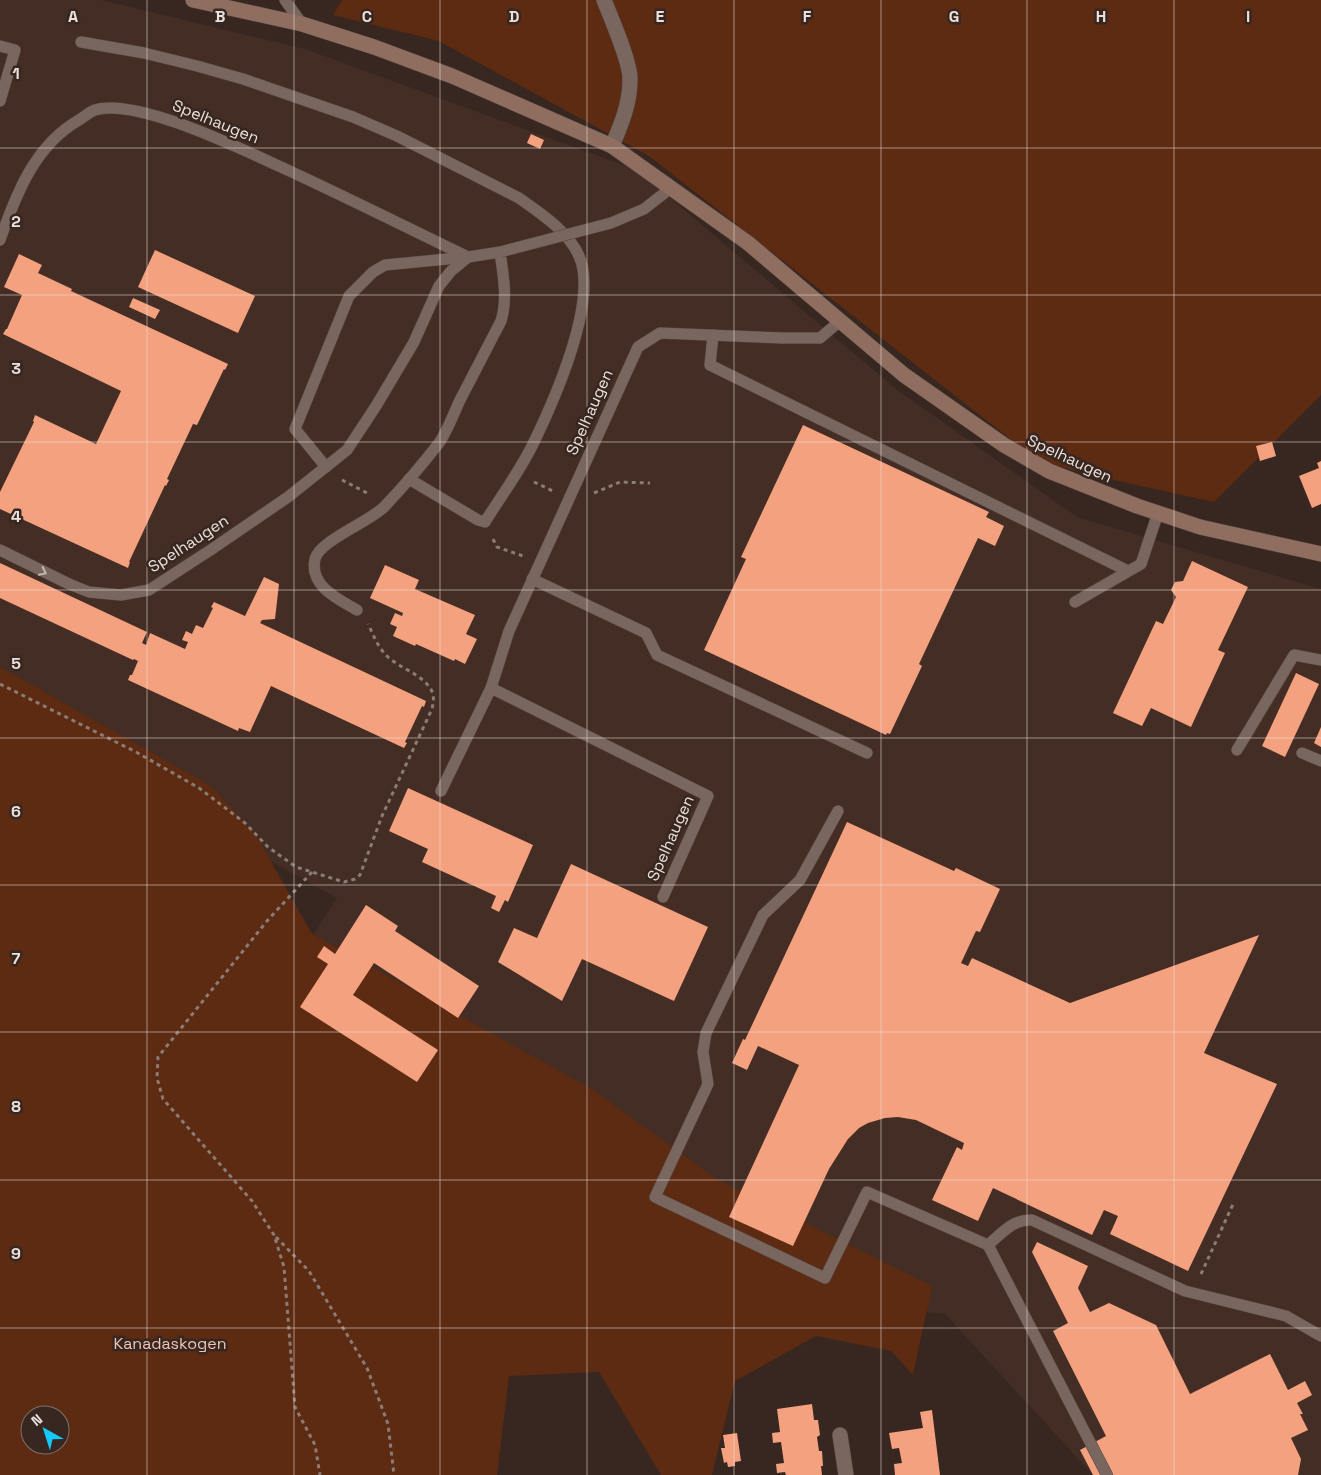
<svg xmlns="http://www.w3.org/2000/svg" width="1321" height="1475" font-family="'Space Grotesk',sans-serif">
<style>
.built{fill:#442d24}
.green{fill:#5d2a12;fill-rule:evenodd}
.building{fill:#f3a17e}
.lines{fill:none;stroke-linecap:round;stroke-linejoin:round}
.service-casing{stroke:#544640;stroke-width:12}
.minor-casing{stroke:#544640;stroke-width:16}
.secondary-casing{stroke:#544640;stroke-width:16}
.path{stroke:#8a7c76;stroke-width:3;stroke-dasharray:4 4;stroke-linecap:butt}
.service{stroke:#79665e;stroke-width:11}
.minor{stroke:#79665e;stroke-width:15}
.secondary{stroke:#8f6e60;stroke-width:15}
.service-bridge-casing{stroke:#544640;stroke-width:12;stroke-linecap:butt}
.service-bridge{stroke:#79665e;stroke-width:11}
.oneway{stroke:#c4b6b1}
.grid{fill:none;stroke:#ece1dd;stroke-width:1;stroke-opacity:0.55}
.labels{text-anchor:middle;stroke-width:5;stroke-linejoin:round;paint-order:stroke}
.street-label{font-size:16px;fill:#ece1dd;stroke:#372720}
.park-label{font-size:16px;fill:#f0c5b3;stroke:#372720}
.grid-label{font-size:16px;text-anchor:middle;font-weight:bold;fill:#ece1dd;stroke:#372720;stroke-width:5;stroke-linejoin:round;paint-order:stroke}
</style>
<rect width="100%" height="100%" fill="#372720"/>
<path class="built" d="M0,0H101L305,49L645,173L669,197L896,389L1077,517L1321,589V1475H1093L945,1314L635,1281L251,1030L337,898L0,711Z"/>
<g class="green">
<path d="M342,0H1321V395L1214,502L1082,473L1036,459L649,156L439,41L333,15Z"/>
<path d="M0,667L211,786L256,835L312,934L592,1089L718,1180L932,1286L913,1375L891,1351L816,1336L735,1381L712,1475H661L599,1372L509,1376L497,1475H0ZM30,1415H60V1445H30Z"/>
</g>
<g class="building">
<path d="M531,134L544,140L540,149L527,143Z"/>
<path d="M155,250L255,296L238,333L138,287Z"/>
<path d="M19,254L42,265L38,273L72,289L71,291L228,364L225,370L224,369L197,425L193,424L167,479L169,480L166,486L165,485L129,562H130L128,568L0,509V492L34,422L33,421L35,415L96,444L121,391L3,334L6,329H7L22,295L4,287Z"/>
<path d="M133,298L160,310L155,319L129,307Z"/>
<path d="M803,425L989,512L986,517L1004,526L995,546L978,538L919,664L922,666L890,734L887,733L886,735L704,650L746,559L741,557Z"/>
<path d="M1272,442L1276,456L1260,461L1256,446Z"/>
<path d="M1321,461V504L1312,508L1299,476L1319,468L1317,463Z"/>
<path d="M1192,561L1248,587L1218,650L1225,653L1191,727L1151,708L1142,726L1113,713L1156,621L1163,624L1176,597L1171,590L1175,582L1183,581Z"/>
<path d="M0,563L147,632L142,643L146,645L150,633L185,649L188,642L182,640L186,631L192,634L196,625L203,628L213,608L211,607L214,602L245,616L264,577L279,584L275,619L262,620L260,623L426,701L424,707L422,706L405,742L407,743L404,748L271,686L250,732L239,728L238,731L128,680L130,675H132L138,661L134,659L133,660L0,598Z"/>
<path d="M385,565L419,580L415,589L475,615L466,634L477,639L465,664L455,659L454,661L416,644L415,646L393,636L397,627L390,624L395,613L402,616L403,613L370,598Z"/>
<path d="M1296,673L1319,684L1285,757L1262,746Z"/>
<path d="M1321,727V747L1314,743Z"/>
<path d="M408,788L533,845L508,902L505,900L499,912L491,908L496,896L422,862L428,849L389,831Z"/>
<path d="M847,822L954,871L956,868L1000,889L980,932L976,931L961,963L968,966L972,958L1070,1003L1259,935L1204,1053L1277,1084L1188,1271L1110,1234L1118,1216L1104,1210L1092,1235L993,1188L978,1221L932,1200L957,1147L962,1150L964,1143L916,1120L898,1117L885,1118L868,1123L859,1128L848,1139L829,1169L793,1246L729,1217L799,1065L758,1046L747,1070L732,1063L743,1039L745,1040Z"/>
<path d="M571,864L708,927L674,1001L582,959L562,1001L498,962L514,928L537,938Z"/>
<path d="M366,905L398,926L395,931L479,986L458,1018L374,963L353,995L438,1050L417,1082L300,1007L328,964L317,957L324,946L335,954Z"/>
<path d="M1037,1242L1088,1266L1078,1288L1090,1312L1109,1303L1156,1325L1190,1394L1270,1354L1288,1390L1305,1381L1312,1395L1297,1403L1303,1414H1300L1308,1430L1291,1438L1301,1459L1298,1475H1093L1080,1450L1106,1436L1053,1331L1068,1323L1032,1252Z"/>
<path d="M812,1404L814,1420H818L820,1435L817,1437L819,1451H822L823,1466H821L822,1475H786L785,1472L777,1473L776,1464L784,1463L781,1442L773,1443L772,1433L780,1432L777,1409Z"/>
<path d="M932,1410L940,1475H895L894,1464L902,1463L899,1448L892,1449L889,1433L923,1428L920,1412Z"/>
<path d="M737,1433L741,1461L735,1462V1466L728,1467L727,1462L724,1463L721,1448H725L723,1435Z"/>
</g>
<g class="lines">
<defs>
<g id="service">
<path d="M285,0L302,24"/>
<path d="M81,42L144,53L197,66L243,79L353,117L397,136L519,198C540,213 568,231 579,256C599,300 554,401 533,444C520,471 501,496 485,522L478,520L409,479"/>
<path d="M0,46L15,50L0,101"/>
<path d="M611,223L644,209L671,188"/>
<path d="M0,240C16,194 35,145 79,120C84,117 89,112 95,110C136,97 241,149 281,167C344,196 406,227 468,257L451,271L439,286L414,342L376,406L347,450L288,497L212,549L149,590L121,595L89,592L69,584L0,550"/>
<path d="M713,335L710,365L1128,571"/>
<path d="M326,467L295,429L349,296L373,272L385,265L468,257L500,252C503,275 508,298 501,321C487,348 473,375 459,402C453,416 447,431 439,443C422,465 403,487 384,507C369,522 319,541 315,559C309,586 338,599 357,610"/>
<path d="M532,579L646,633L657,655L867,753"/>
<path d="M1075,602L1141,564L1158,513"/>
<path d="M491,688L708,796L663,897"/>
<path d="M1237,750L1294,655L1321,660"/>
<path d="M1302,753L1321,761"/>
<path d="M441,791L491,688L509,631L638,347L660,333L783,338H820L840,321"/>
<path d="M838,811L800,880L763,915L706,1033L703,1052L708,1084L655,1197L825,1278L867,1192L988,1245L1107,1475"/>
<path d="M988,1245C1002,1233 1013,1219 1032,1220L1185,1291L1286,1316L1321,1336"/>
</g>
<g id="minor">
<path d="M604,0C611,18 631,63 630,80C630,104 621,125 612,146"/>
<path d="M840,1435L846,1475"/>
</g>
<path id="secondary" d="M193,0L302,24L374,47L452,76L612,146L748,243L904,375L1004,445L1049,471L1137,506L1200,527L1321,554"/>
</defs>
<use href="#service" class="service-casing"/>
<use href="#minor" class="minor-casing"/>
<use href="#secondary" class="secondary-casing"/>
<g class="path">
<path d="M342,480L369,494"/>
<path d="M534,482L553,491"/>
<path d="M594,493L620,482L650,483"/>
<path d="M493,539L497,547L523,556"/>
<path d="M0,684L136,752L199,788L245,823L268,847L296,867L344,882L355,879L360,875L382,816L432,709C433,704 434,699 433,694C427,676 401,669 388,657C378,648 374,636 368,624"/>
<path d="M312,872L267,921L158,1057L157,1078L163,1099L252,1201L274,1235L284,1267L295,1407L315,1445L320,1475"/>
<path d="M276,1237L309,1271L367,1368L388,1424L394,1475"/>
<path d="M1201,1274L1234,1202"/>
</g>
<use href="#service" class="service"/>
<use href="#minor" class="minor"/>
<use href="#secondary" class="secondary"/>
<defs>
<path id="service-bridge" d="M500,252L611,223"/>
</defs>
<use href="#service-bridge" class="service-bridge-casing"/>
<use href="#service-bridge" class="service-bridge"/>
</g>
<defs><path id="oneway-chevron" d="M-2-3.5L2.5 0L-2 3.5" fill="none" stroke-width="1.6" stroke-linecap="round" stroke-linejoin="round" transform="scale(1.25)"/></defs>
<use class="oneway" href="#oneway-chevron" transform="translate(43 572) rotate(26)"/>
<path class="grid" d="M147,0V1475M294,0V1475M440,0V1475M587,0V1475M734,0V1475M881,0V1475M1027,0V1475M1174,0V1475M0,148H1321M0,295H1321M0,442H1321M0,590H1321M0,738H1321M0,885H1321M0,1032H1321M0,1180H1321M0,1328H1321"/>
<g class="labels">
<g class="street-label">
<text transform="translate(216 121) rotate(22)" y="6">Spelhaugen</text>
<text transform="translate(589 412) rotate(-66)" y="6">Spelhaugen</text>
<text transform="translate(1070 458) rotate(25)" y="6">Spelhaugen</text>
<text transform="translate(188 543) rotate(-33)" y="6">Spelhaugen</text>
<text transform="translate(670 838) rotate(-66)" y="6">Spelhaugen</text>
</g>
<g class="park-label">
<text x="170" y="1349">Kanadaskogen</text>
</g>
</g>
<g class="grid-label">
<text x="73" y="22">A</text>
<text x="220" y="22">B</text>
<text x="367" y="22">C</text>
<text x="514" y="22">D</text>
<text x="660" y="22">E</text>
<text x="807" y="22">F</text>
<text x="954" y="22">G</text>
<text x="1101" y="22">H</text>
<text x="1248" y="22">I</text>
<text x="16" y="79">1</text>
<text x="16" y="227">2</text>
<text x="16" y="374">3</text>
<text x="16" y="522">4</text>
<text x="16" y="669">5</text>
<text x="16" y="817">6</text>
<text x="16" y="964">7</text>
<text x="16" y="1112">8</text>
<text x="16" y="1259">9</text>
</g>
<g transform="translate(45 1430) rotate(321)"><circle r="24" fill="#372720" stroke="#7f716c"/>
<path d="M0-4L9 19L0 12L-9 19Z" fill="#13cafb"/>
<text y="-8" font-size="14" font-weight="bold" text-anchor="middle" fill="#ece1dd">N</text>
</g>
</svg>
